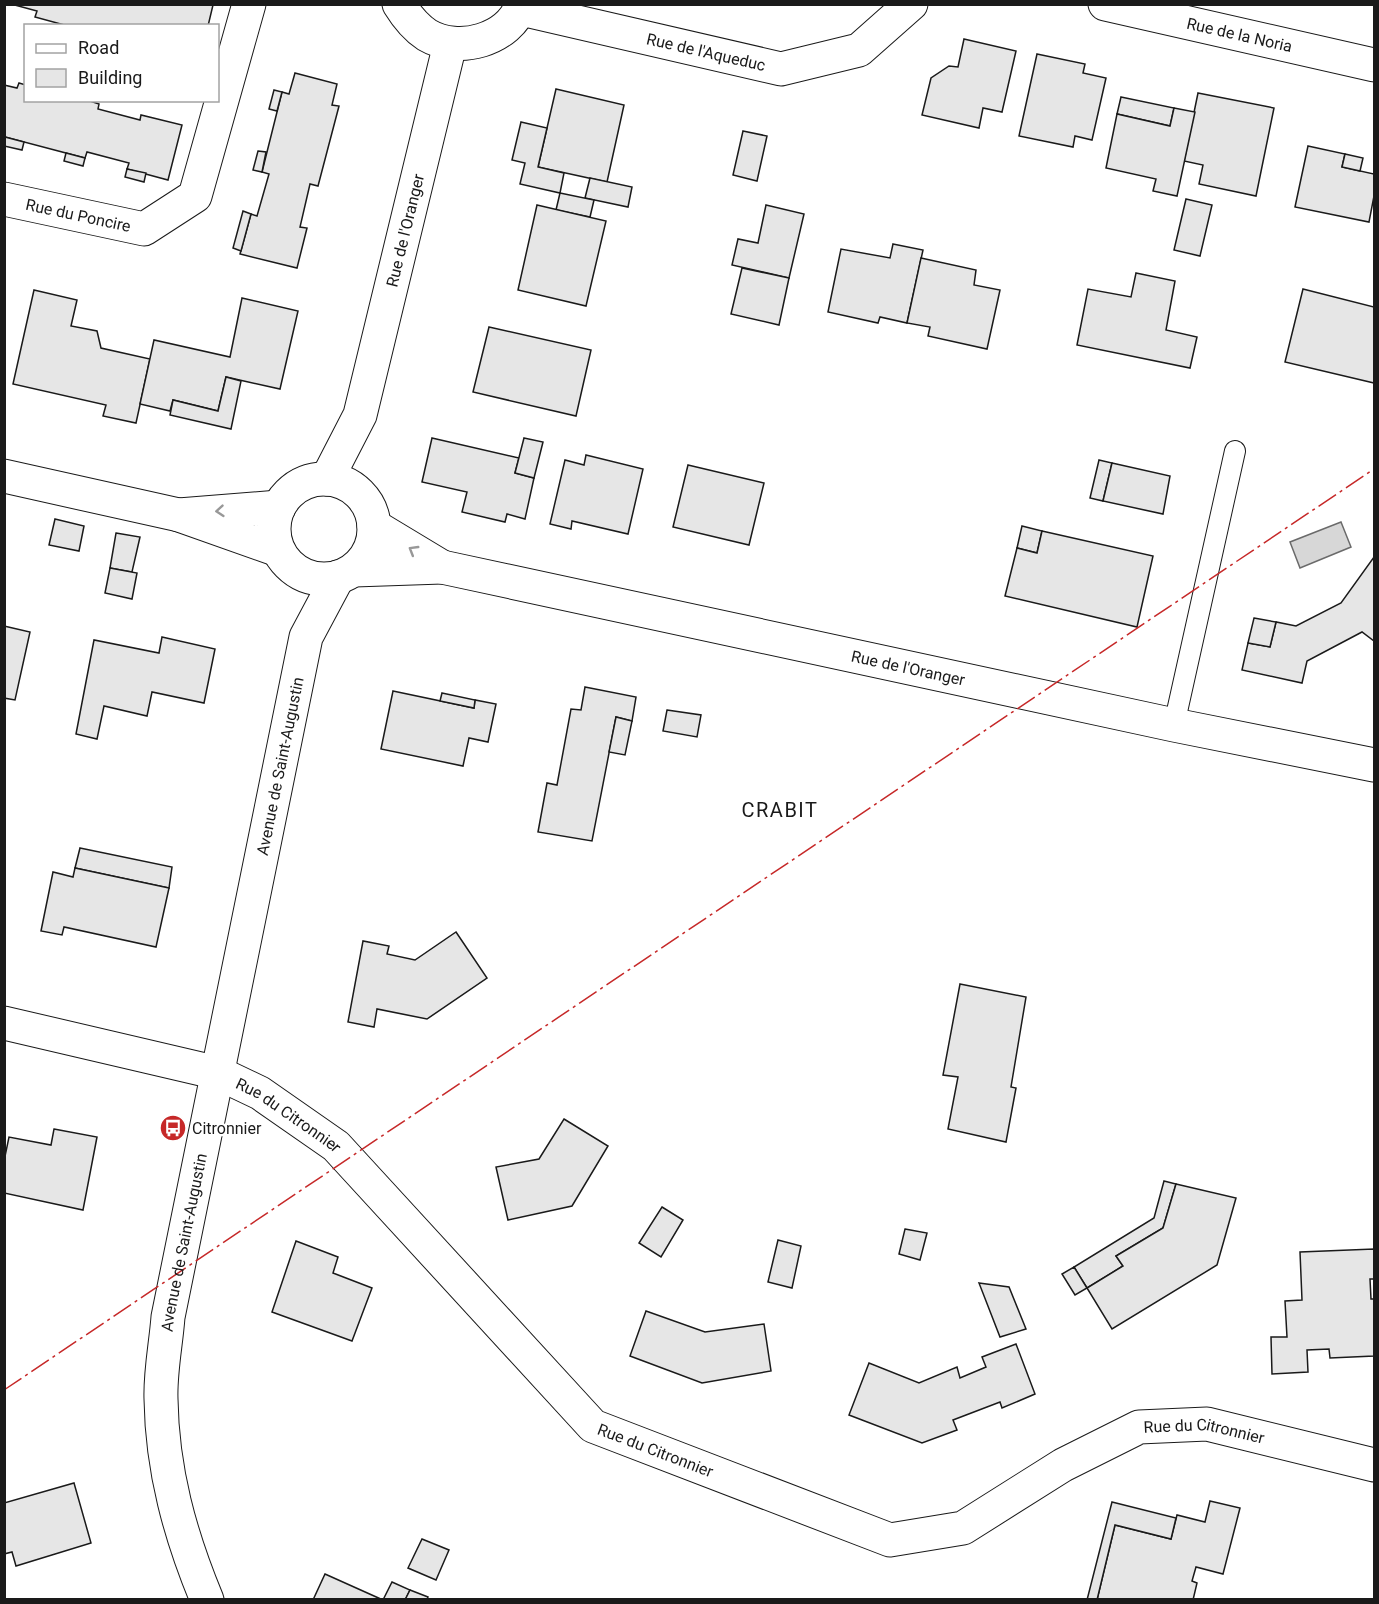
<svg xmlns="http://www.w3.org/2000/svg" width="1379" height="1604" font-family="Roboto,sans-serif">
<style>
.water{fill:#d7d7d7;stroke:#6a6a6a;stroke-width:1.5}
.building{fill:#e6e6e6;stroke:#1a1a1a;stroke-width:1.5}
.lines{fill:none;stroke-linecap:round;stroke-linejoin:round}
.service-casing{stroke:#1a1a1a;stroke-width:22}
.minor-casing{stroke:#1a1a1a;stroke-width:35}
.service{stroke:#fff;stroke-width:20}
.minor{stroke:#fff;stroke-width:33}
.power{stroke:#c62828;stroke-width:1.5;stroke-dasharray:21 4.5 3 4.5;stroke-linecap:butt}
.oneway{stroke:#989898}
.labels{text-anchor:middle;stroke-width:4.5;stroke-linejoin:round;paint-order:stroke}
.street-label{font-size:16px;fill:#1a1a1a;stroke:#fff}
.poi-label{font-size:16px;fill:#1a1a1a;stroke:#fff;text-anchor:start}
.quarter-label{font-size:20px;letter-spacing:1.5px;fill:#1a1a1a;stroke:#fff}
</style>
<rect width="100%" height="100%" fill="#fff"/>
<path class="water" d="M1341,522L1351,547L1300,568L1290,542Z"/>
<g class="building">
<path d="M11,4H212L213,5L208,26H68L35,17L37,11Z"/>
<path d="M964,39L1016,51L1002,112L983,108L979,128L922,115L931,78L949,66L958,67Z"/>
<path d="M1037,54L1085,64L1083,73L1106,78L1092,140L1075,136L1073,147L1019,136Z"/>
<path d="M295,73L337,84L332,105L339,106L318,186L310,184L300,227L307,228L297,268L240,254L251,214L257,216L269,174L262,172L282,92L289,94Z"/>
<path d="M19,83L26,85V100H87L99,104L98,109L140,120L141,115L182,125L168,180L127,169L129,163L87,152L85,158L5,137L4,85L17,88Z"/>
<path d="M556,89L624,105L607,182L538,167Z"/>
<path d="M274,90L282,92L277,111L269,109Z"/>
<path d="M1198,93L1274,108L1256,196L1199,184L1203,165L1184,161Z"/>
<path d="M1121,97L1174,108L1170,126L1117,114Z"/>
<path d="M1174,108L1195,112L1177,196L1153,191L1156,179L1106,168L1117,114L1170,126Z"/>
<path d="M521,122L547,128L538,167L564,173L560,193L520,184L525,163L512,160Z"/>
<path d="M743,131L767,136L757,181L733,175Z"/>
<path d="M5,137L24,142L22,150L4,146Z"/>
<path d="M1308,146L1345,154L1342,167L1374,174V196L1369,222L1295,207Z"/>
<path d="M258,151L266,152L262,172L253,170Z"/>
<path d="M66,153L85,158L83,166L64,161Z"/>
<path d="M1345,154L1363,158L1360,171L1342,167Z"/>
<path d="M127,169L146,173L144,182L125,177Z"/>
<path d="M590,178L632,187L628,207L585,198Z"/>
<path d="M560,193L594,200L590,217L556,210Z"/>
<path d="M1186,199L1212,205L1200,256L1174,250Z"/>
<path d="M537,205L606,221L586,306L518,290Z"/>
<path d="M766,205L804,214L789,278L732,265L738,239L758,243Z"/>
<path d="M243,211L251,214L241,251L233,248Z"/>
<path d="M893,244L923,250L907,323L880,317L878,323L828,312L841,249L890,258Z"/>
<path d="M921,258L976,270L974,285L1000,290L987,349L928,336L930,327L907,323Z"/>
<path d="M742,268L789,278L779,325L731,314Z"/>
<path d="M1136,273L1175,281L1166,330L1197,337L1190,368L1077,345L1088,289L1131,297Z"/>
<path d="M1303,289L1374,307V383L1285,362Z"/>
<path d="M34,290L77,300L71,326L97,331L101,348L150,359L136,423L103,416L106,405L13,384Z"/>
<path d="M242,298L298,311L280,389L226,377L218,411L173,400L170,411L140,404L154,340L230,357Z"/>
<path d="M489,327L591,350L576,416L473,392Z"/>
<path d="M226,377L241,381L231,429L170,415L173,400L218,411Z"/>
<path d="M432,438L519,458L515,473L534,478L525,519L507,514L505,522L462,512L467,492L422,482Z"/>
<path d="M524,438L543,442L534,478L515,473Z"/>
<path d="M586,455L643,469L628,534L572,521L571,529L550,524L565,460L584,465Z"/>
<path d="M1099,460L1112,463L1103,501L1090,498Z"/>
<path d="M1112,463L1170,476L1163,514L1103,501Z"/>
<path d="M688,465L764,483L749,545L673,527Z"/>
<path d="M55,519L84,526L79,551L49,545Z"/>
<path d="M1022,526L1042,531L1037,553L1017,548Z"/>
<path d="M1042,531L1153,556L1137,627L1005,596L1017,548L1037,553Z"/>
<path d="M116,533L140,537L132,572L110,568Z"/>
<path d="M1374,557V641L1362,632L1307,661L1302,683L1242,670L1248,643L1270,647L1276,622L1296,626L1341,603Z"/>
<path d="M110,568L137,573L132,599L105,593Z"/>
<path d="M1254,618L1276,622L1270,647L1248,643Z"/>
<path d="M4,626L30,632L15,700L4,698Z"/>
<path d="M162,637L215,649L204,703L152,692L147,716L104,706L97,739L76,734L94,640L159,653Z"/>
<path d="M585,687L636,697L632,721L616,717L592,841L538,832L547,783L557,785L571,709L581,710Z"/>
<path d="M393,691L474,708L475,700L496,704L488,742L469,738L463,766L381,749Z"/>
<path d="M442,693L475,700L474,708L440,701Z"/>
<path d="M667,710L701,715L697,737L663,731Z"/>
<path d="M616,717L632,721L625,755L609,752Z"/>
<path d="M80,848L172,867L169,888L75,868Z"/>
<path d="M75,868L169,888L156,947L64,927L62,935L41,931L53,872L73,877Z"/>
<path d="M456,932L487,978L427,1019L377,1009L374,1027L348,1022L363,941L389,946L387,954L415,960Z"/>
<path d="M960,984L1026,997L1011,1087L1016,1088L1006,1142L948,1129L958,1077L943,1075Z"/>
<path d="M564,1119L608,1146L572,1206L508,1220L496,1167L539,1159Z"/>
<path d="M54,1129L97,1137L83,1210L4,1193V1161L9,1137L51,1145Z"/>
<path d="M1164,1181L1176,1184L1163,1228L1116,1256L1123,1266L1087,1288L1074,1267L1154,1218Z"/>
<path d="M1176,1184L1236,1198L1217,1265L1112,1329L1087,1288L1123,1266L1116,1256L1163,1228Z"/>
<path d="M662,1207L683,1220L661,1257L639,1243Z"/>
<path d="M905,1229L927,1233L920,1260L899,1254Z"/>
<path d="M778,1240L801,1246L792,1288L768,1282Z"/>
<path d="M296,1241L338,1257L333,1273L372,1288L352,1341L272,1312Z"/>
<path d="M1374,1249V1279H1370L1371,1299H1374V1356L1330,1358L1329,1349L1307,1350L1308,1372L1272,1374L1271,1337H1287L1285,1301L1302,1300L1300,1252Z"/>
<path d="M1074,1267L1087,1288L1075,1295L1062,1274Z"/>
<path d="M979,1283L1009,1287L1026,1329L1000,1337Z"/>
<path d="M646,1311L705,1332L764,1324L771,1371L702,1383L630,1356Z"/>
<path d="M1016,1344L1035,1394L1002,1408L1000,1402L953,1420L957,1430L922,1443L849,1415L869,1363L919,1383L957,1367L960,1378L986,1367L982,1357Z"/>
<path d="M74,1483L91,1543L16,1566L12,1552L4,1554V1503Z"/>
<path d="M1210,1501L1240,1508L1223,1574L1196,1567L1192,1581L1197,1583L1193,1600H1097L1115,1525L1171,1539L1177,1515L1205,1522Z"/>
<path d="M1112,1502L1176,1518L1171,1539L1115,1525L1097,1600H1087Z"/>
<path d="M422,1539L449,1550L436,1580L408,1568Z"/>
<path d="M325,1574L383,1600H313Z"/>
<path d="M392,1582L410,1590L405,1600H383Z"/>
<path d="M410,1590L428,1597L427,1600H405Z"/>
</g>
<g class="lines">
<defs>
<path id="service" d="M1174,725L1235,451"/>
<g id="minor">
<path d="M399,4C407,17 415,27 427,35C459,54 509,40 522,4"/>
<path id="s1" d="M1105,4L1374,65"/>
<path id="s2" d="M521,9L781,69L859,50L911,4"/>
<path id="s3" d="M4,199L144,229L195,196L249,4"/>
<path d="M4,476L179,515"/>
<path id="s4" d="M327,479L360,415L450,44"/>
<circle cx="324" cy="529" r="50"/>
<path d="M278,550L179,515L279,507"/>
<path id="s5" d="M442,567L1174,725L1374,765"/>
<path d="M354,570L442,567L374,526"/>
<path id="s6" d="M4,1023L218,1073L260,1093L336,1146L593,1426L890,1540L963,1528L1063,1465L1139,1427L1207,1424L1374,1465"/>
<path id="s7" d="M207,1600C180,1535 162,1470 161,1399C160,1372 166,1344 168,1317L306,637L338,577"/>
</g>
</defs>
<use href="#service" class="service-casing"/>
<use href="#minor" class="minor-casing"/>
<use href="#service" class="service"/>
<use href="#minor" class="minor"/>
<path class="power" d="M4,1390L1374,469"/>
</g>
<defs><path id="oneway-chevron" d="M-2-3.5L2.5 0L-2 3.5" fill="none" stroke-width="1.6" stroke-linecap="round" stroke-linejoin="round" transform="scale(1.5)"/></defs>
<g class="oneway">
<use href="#oneway-chevron" transform="translate(220 511) rotate(175)"/>
<use href="#oneway-chevron" transform="translate(413 550) rotate(-149)"/>
</g>
<defs>
<symbol id="bus-disc" viewBox="-11 -11 22 22"><circle r="9.5" fill="#c62828" stroke="#fff"/><path d="M-5-6H5V4H4V6H2V4H-2V6H-4V4H-5ZM-3.5-4V0h7V-4ZM-3.5 1.2v1.5H-2V1.2ZM2 1.2v1.5H3.5V1.2Z" fill="#fff"/></symbol>
</defs>
<g fill-rule="evenodd">
<use href="#bus-disc" x="158" y="1113" width="30" height="30"/>
</g>
<g class="labels">
<g class="street-label">
<text dy="6" stroke="none"><textPath href="#s1" startOffset="138">Rue de la Noria</textPath></text>
<text dy="6" stroke="none"><textPath href="#s2" startOffset="190">Rue de l'Aqueduc</textPath></text>
<text dy="6" stroke="none"><textPath href="#s3" startOffset="76">Rue du Poncire</textPath></text>
<text dy="6" stroke="none"><textPath href="#s4" startOffset="262">Rue de l'Oranger</textPath></text>
<text dy="6" stroke="none"><textPath href="#s5" startOffset="477">Rue de l'Oranger</textPath></text>
<text dy="6" stroke="none"><textPath href="#s7" startOffset="852">Avenue de Saint-Augustin</textPath></text>
<text dy="6" stroke="none"><textPath href="#s6" startOffset="302">Rue du Citronnier</textPath></text>
<text dy="6" stroke="none"><textPath href="#s7" startOffset="366">Avenue de Saint-Augustin</textPath></text>
<text dy="6" stroke="none"><textPath href="#s6" startOffset="1400">Rue du Citronnier</textPath></text>
<text dy="6" stroke="none"><textPath href="#s6" startOffset="806">Rue du Citronnier</textPath></text>
</g>
<g class="poi-label">
<text x="192" y="1134">Citronnier</text>
</g>
<g class="quarter-label">
<text x="780" y="817">CRABIT</text>
</g>
</g>
<rect width="1379" height="1604" fill="none" stroke="#1a1a1a" stroke-width="12"/>
<rect x="24" y="24" width="195" height="78" fill="#ffffff" stroke="#a3a3a3" stroke-width="1.5"/>
<rect x="36" y="44" width="30" height="9" fill="#ffffff" stroke="#a3a3a3" stroke-width="1.5"/>
<text x="78" y="54" font-size="18" fill="#1a1a1a">Road</text>
<rect x="36" y="69" width="30" height="18" fill="#e6e6e6" stroke="#a3a3a3" stroke-width="1.5"/>
<text x="78" y="84" font-size="18" fill="#1a1a1a">Building</text>
</svg>
